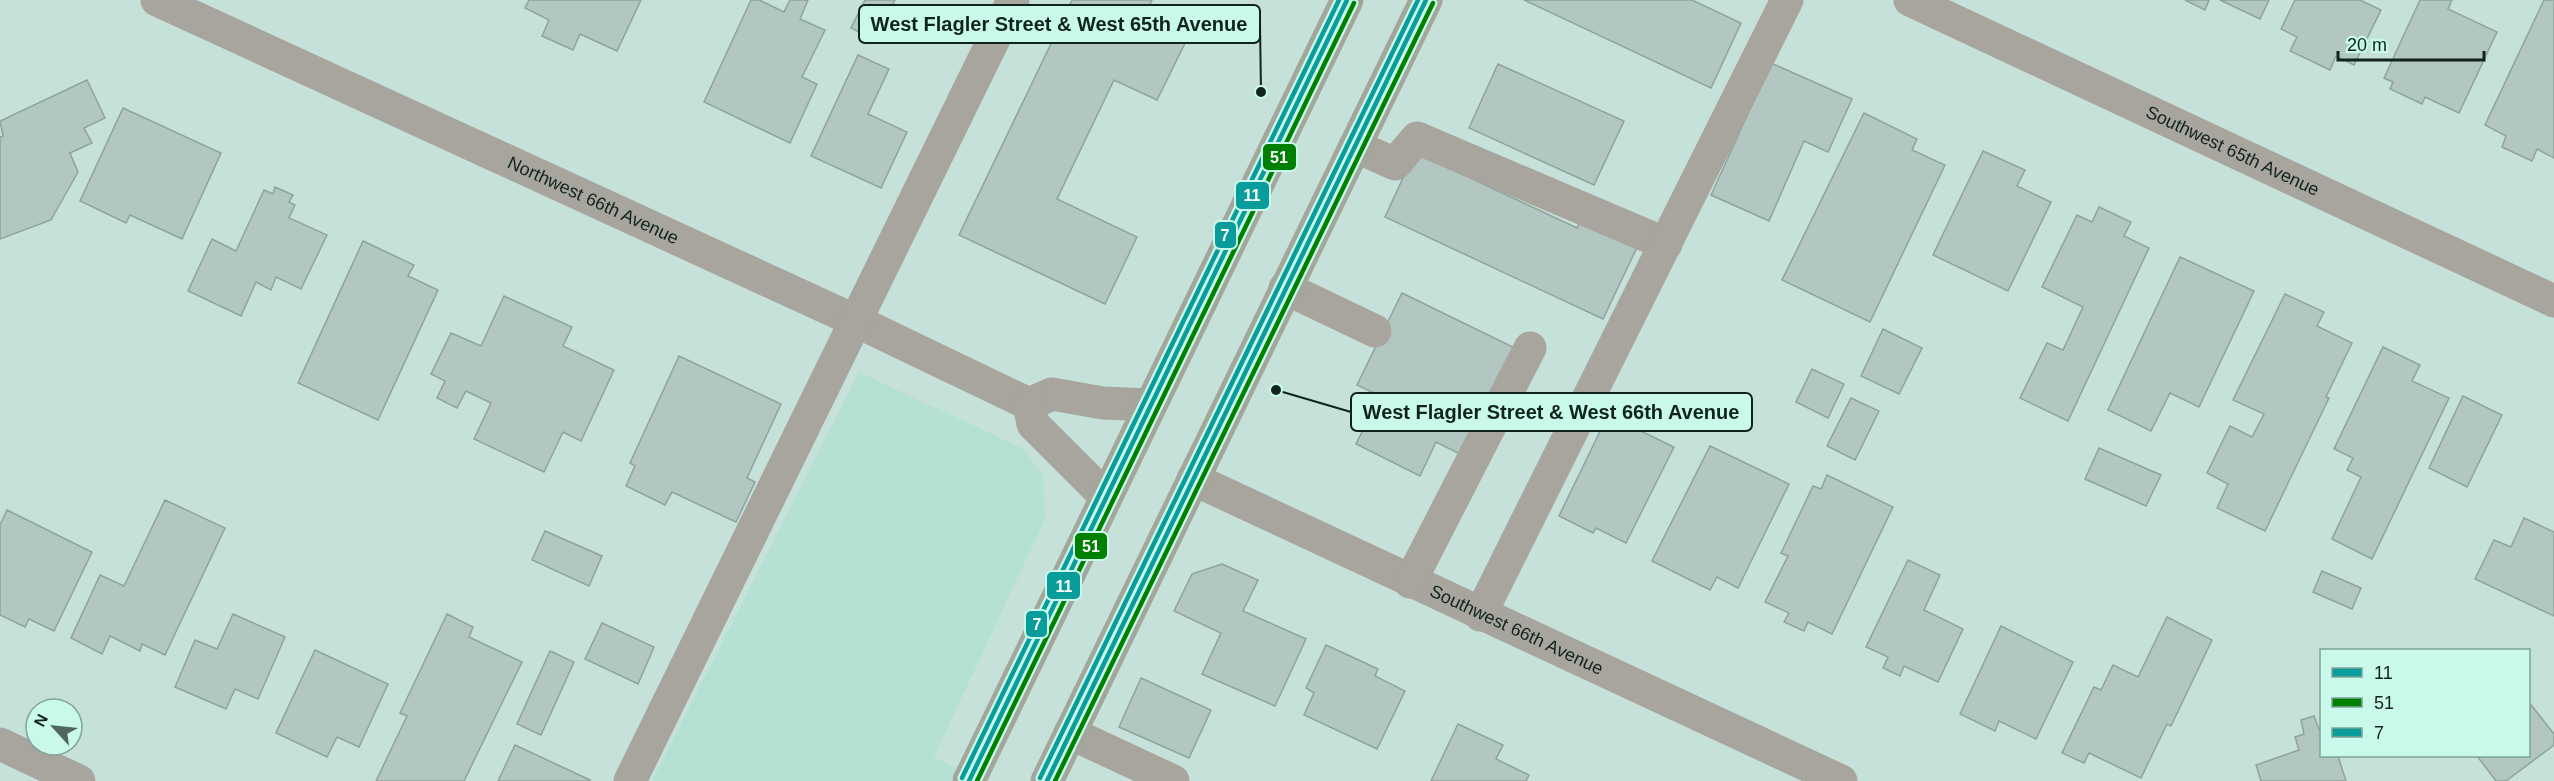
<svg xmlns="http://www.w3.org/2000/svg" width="2554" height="781" font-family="Arial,sans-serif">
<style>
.built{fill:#b5e1d4}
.building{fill:#b2c7c1;stroke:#8fa39e;stroke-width:1.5}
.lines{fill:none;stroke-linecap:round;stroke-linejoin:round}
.minor{stroke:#a7a59d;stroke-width:33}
.major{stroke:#a2a69b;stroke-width:33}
.bus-1-casing{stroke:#c8f9ea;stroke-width:9}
.bus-2-casing{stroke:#c8f9ea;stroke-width:9}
.bus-3-casing{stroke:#c8f9ea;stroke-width:9}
.bus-1{stroke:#089c9a;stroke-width:4.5}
.bus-2{stroke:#008000;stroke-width:4.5}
.bus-3{stroke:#089c9a;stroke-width:4.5}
.labels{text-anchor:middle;stroke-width:6;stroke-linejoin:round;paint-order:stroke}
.street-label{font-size:18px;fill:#11231e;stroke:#c8f9ea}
.leader{fill:none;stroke:#11231e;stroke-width:2}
.callout-dot{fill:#11231e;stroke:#c8f9ea;stroke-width:2}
.callout{fill:#c8f9ea;stroke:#11231e;stroke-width:2}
.callout-label{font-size:20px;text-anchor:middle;font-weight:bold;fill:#11231e}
.line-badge{stroke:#c8f9ea;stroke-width:2}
.badge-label{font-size:16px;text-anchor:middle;font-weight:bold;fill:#fff}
</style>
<rect width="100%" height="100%" fill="#c6e1d9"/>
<path class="built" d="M859,372L1022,448L1043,475L1045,519L934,757L981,781H652Z"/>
<g class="building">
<path d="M529,0H641L617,51L580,34L573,50L542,36L549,20L525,8Z"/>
<path d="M751,0H759L784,12L790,0H808L800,19L825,30L802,77L817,84L790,143L704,102Z"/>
<path d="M865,0H895L875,40L851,28Z"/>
<path d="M1072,0H1152L1149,6L1193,27L1157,100L1114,80L1057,199L1137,237L1105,304L959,235Z"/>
<path d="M1524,0H1692L1741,23L1711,88Z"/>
<path d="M2185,0H2209L2205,10Z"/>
<path d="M2220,0H2269L2260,19Z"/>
<path d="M2295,0H2360L2381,10L2354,65L2336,56L2330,70L2290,51L2297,37L2281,29Z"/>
<path d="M2420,0H2452L2448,9L2497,32L2459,113L2425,97L2422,104L2390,89L2393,82L2384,78Z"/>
<path d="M2544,0H2554V158L2537,149L2532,161L2502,147L2506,136L2485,125Z"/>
<path d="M858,55L889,69L868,114L907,132L881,188L811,156Z"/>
<path d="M1771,63L1852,99L1828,152L1804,141L1769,221L1711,195Z"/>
<path d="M1498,64L1624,121L1594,185L1469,128Z"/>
<path d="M87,80L105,118L84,128L92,143L70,153L78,172L51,220L0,239V137L3,136L0,121Z"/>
<path d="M123,108L221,153L182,239L130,215L126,223L80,201Z"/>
<path d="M1864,113L1917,139L1912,150L1945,165L1870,322L1782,280Z"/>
<path d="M1983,151L2025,170L2017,186L2051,202L2008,291L1933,255Z"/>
<path d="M1415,152L1577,228L1584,213L1641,239L1603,319L1385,217Z"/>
<path d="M275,187L293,195L289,202L295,205L289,218L327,235L301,289L276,277L271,290L256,282L241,316L188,291L212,239L236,251L264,190L273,194Z"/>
<path d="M2099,207L2131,222L2124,236L2149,248L2068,421L2020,398L2047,343L2063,350L2083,307L2042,287L2077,215L2092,222Z"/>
<path d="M363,241L414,265L408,276L438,290L378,420L298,383Z"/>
<path d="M2180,257L2254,291L2199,407L2170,393L2151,431L2108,410Z"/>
<path d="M1402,293L1517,349L1464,456L1436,442L1420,476L1356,444L1380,396L1357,385Z"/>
<path d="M2285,294L2324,312L2317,326L2352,343L2326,397L2329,398L2265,531L2217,508L2228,484L2207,473L2230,426L2252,437L2264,414L2233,400Z"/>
<path d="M504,296L572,327L563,346L614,370L581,441L563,432L544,472L474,439L491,403L466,391L457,408L437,398L445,381L431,374L451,333L481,346Z"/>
<path d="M1883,329L1922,348L1899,394L1861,376Z"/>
<path d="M2383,347L2420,365L2412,381L2449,398L2372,559L2332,539L2361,477L2347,470L2353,458L2334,449Z"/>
<path d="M679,356L781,404L747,478L755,482L736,522L672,492L665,505L626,486L635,466L630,463Z"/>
<path d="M1812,369L1844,384L1828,418L1796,402Z"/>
<path d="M2463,396L2502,415L2467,487L2429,468Z"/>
<path d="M1851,398L1879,411L1855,460L1827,446Z"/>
<path d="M1608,415L1674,447L1626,543L1596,528L1593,533L1559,516Z"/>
<path d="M1710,446L1789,484L1738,588L1717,577L1710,590L1652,561Z"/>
<path d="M2099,448L2161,475L2146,506L2085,479Z"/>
<path d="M1827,475L1893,507L1832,634L1808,622L1804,631L1784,622L1789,613L1765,602L1788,556L1781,553L1813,486L1821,489Z"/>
<path d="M165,500L225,528L165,655L142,644L140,651L110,636L102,654L71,638L100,575L124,586Z"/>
<path d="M7,510L92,552L54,631L29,619L25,627L0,615V525Z"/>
<path d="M2524,518L2554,532V616L2475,579L2494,540L2511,547Z"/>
<path d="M545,531L602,556L589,586L532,560Z"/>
<path d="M1908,560L1940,575L1924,610L1963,629L1938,682L1904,666L1900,676L1883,668L1888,657L1866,647Z"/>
<path d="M1222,564L1258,580L1243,611L1306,639L1275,706L1202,674L1221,633L1174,611L1192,574Z"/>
<path d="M2322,571L2361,588L2352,609L2313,592Z"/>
<path d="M233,614L285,637L258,699L235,689L226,709L175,687L195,640L217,649Z"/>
<path d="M447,614L473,627L469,637L522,662L464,781H376L407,716L400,713Z"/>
<path d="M2167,617L2212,640L2171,726L2167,724L2141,778L2089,753L2084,763L2062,753L2094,687L2101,690L2113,665L2138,677Z"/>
<path d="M602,623L654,647L638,684L585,659Z"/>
<path d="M2001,626L2073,662L2036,739L1999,721L1995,731L1960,714Z"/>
<path d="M1326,645L1378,669L1375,676L1405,691L1377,749L1304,715L1314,693L1306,688Z"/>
<path d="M315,650L388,684L359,747L337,737L327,757L276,733Z"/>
<path d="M550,651L574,662L541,735L517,724Z"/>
<path d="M1141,678L1211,710L1189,758L1119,727Z"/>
<path d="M2528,701L2554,734V745L2506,781H2496L2477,756H2528Z"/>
<path d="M2314,716L2319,729L2322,728V756H2338L2346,781H2261L2256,765L2299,750L2295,737L2304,734L2301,720Z"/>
<path d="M1458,724L1503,745L1496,759L1529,775L1526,781H1431Z"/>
<path d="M515,745L590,780L589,781H498Z"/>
</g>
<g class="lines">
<g class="minor">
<path id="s1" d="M157,0L856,321L1029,404"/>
<path id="s2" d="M1910,0L2554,301"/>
<path d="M1355,146L1395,164L1417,138L1666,244"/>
<path d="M1285,288L1375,331"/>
<path d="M1029,404L1052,394L1103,403L1150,405"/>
<path d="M1029,404L1033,424L1106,497"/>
<path id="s3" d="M1193,479L1841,781"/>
<path d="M1410,582L1530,348"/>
<path d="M1480,615L1787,0"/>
<path d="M1070,733L1173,781"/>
<path d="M0,744L79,781"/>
<path d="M630,781L1013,0"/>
</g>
<g class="major">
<path d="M969,781L1347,0"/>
<path d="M1047,781L1426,0"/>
</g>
<defs>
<g id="bus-1">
<path d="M969,781L1347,0"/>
<path d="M1047,781L1426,0"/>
</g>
<g id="bus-2">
<path d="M977,781L1354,3"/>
<path d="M1055,781L1433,3"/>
</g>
<g id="bus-3">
<path d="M962,778L1339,0"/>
<path d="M1040,778L1418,0"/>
</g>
</defs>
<use href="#bus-1" class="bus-1-casing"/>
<use href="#bus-2" class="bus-2-casing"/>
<use href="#bus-3" class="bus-3-casing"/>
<use href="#bus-1" class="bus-1"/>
<use href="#bus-2" class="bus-2"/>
<use href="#bus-3" class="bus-3"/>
</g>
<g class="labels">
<g class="street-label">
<text dy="6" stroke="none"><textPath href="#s2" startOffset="356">Southwest 65th Avenue</textPath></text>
<text dy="6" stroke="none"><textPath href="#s1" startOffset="480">Northwest 66th Avenue</textPath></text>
<text dy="6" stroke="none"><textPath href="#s3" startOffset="357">Southwest 66th Avenue</textPath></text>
</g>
</g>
<path class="leader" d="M1261 92L1260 24M1276 390L1351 412"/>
<g class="callout-dot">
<circle cx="1261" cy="92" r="6"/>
<circle cx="1276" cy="390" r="6"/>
</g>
<g class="callout">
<rect x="859" y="5" width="401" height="38" rx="6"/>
<rect x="1351" y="393" width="401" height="38" rx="6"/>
</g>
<g class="callout-label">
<text x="1059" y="31">West Flagler Street &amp; West 65th Avenue</text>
<text x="1551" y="419">West Flagler Street &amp; West 66th Avenue</text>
</g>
<g class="line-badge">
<rect x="1262" y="143" width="35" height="28" rx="6" fill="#008000"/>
<rect x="1235" y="181" width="35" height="29" rx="6" fill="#089c9a"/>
<rect x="1214" y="221" width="23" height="28" rx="6" fill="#089c9a"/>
<rect x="1074" y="532" width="34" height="28" rx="6" fill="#008000"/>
<rect x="1046" y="571" width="35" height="29" rx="6" fill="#089c9a"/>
<rect x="1025" y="610" width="23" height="28" rx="6" fill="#089c9a"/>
</g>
<g class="badge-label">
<text x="1279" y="163">51</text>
<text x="1252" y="201">11</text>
<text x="1225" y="241">7</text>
<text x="1091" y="552">51</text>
<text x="1064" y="592">11</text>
<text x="1037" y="630">7</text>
</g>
<rect x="2320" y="649" width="210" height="108" fill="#c8f9ea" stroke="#7fa398" stroke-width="1.5"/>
<rect x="2332" y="668" width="30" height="9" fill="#089c9a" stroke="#7fa398" stroke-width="1.5"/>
<text x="2374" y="679" font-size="18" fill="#11231e">11</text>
<rect x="2332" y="698" width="30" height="9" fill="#008000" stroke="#7fa398" stroke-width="1.5"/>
<text x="2374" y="709" font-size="18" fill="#11231e">51</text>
<rect x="2332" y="728" width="30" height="9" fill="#089c9a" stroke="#7fa398" stroke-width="1.5"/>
<text x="2374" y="739" font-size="18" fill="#11231e">7</text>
<g transform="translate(54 727) rotate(297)"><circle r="28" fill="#c8f9ea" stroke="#7fa398" stroke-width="1.5"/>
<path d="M0-4.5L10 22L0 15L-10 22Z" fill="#50665f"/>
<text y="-9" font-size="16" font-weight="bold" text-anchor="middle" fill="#11231e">N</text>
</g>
<path d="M2338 51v9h146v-9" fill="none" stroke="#11231e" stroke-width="3"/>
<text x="2347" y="51" font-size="18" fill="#11231e" stroke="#c8f9ea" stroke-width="4.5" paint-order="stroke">20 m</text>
</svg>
